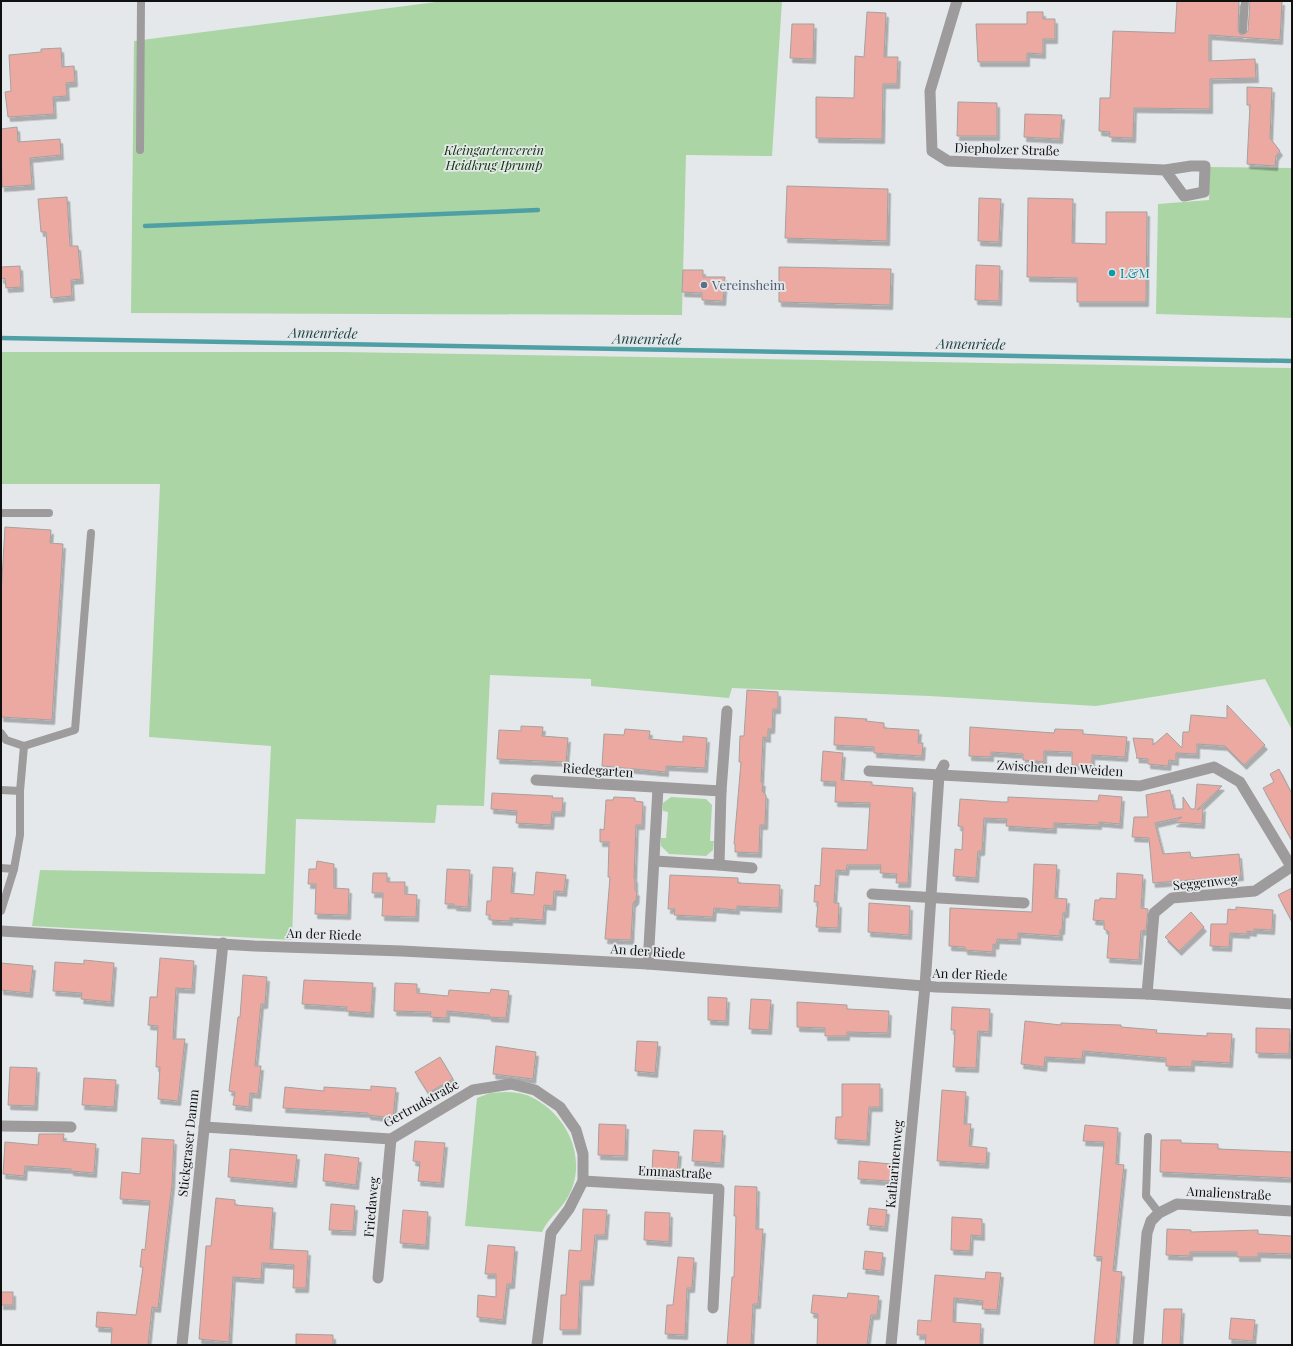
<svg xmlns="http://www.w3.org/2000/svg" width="1293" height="1346" font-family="'Playfair Display',serif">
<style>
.green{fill:#abd5a5}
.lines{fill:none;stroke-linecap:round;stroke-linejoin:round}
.stream{stroke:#4fa0a4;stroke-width:4.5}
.building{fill:#eba9a1;stroke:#a4a1a0;filter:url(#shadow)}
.service{stroke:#9d9b9b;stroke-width:8}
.minor{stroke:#9d9b9b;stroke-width:11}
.culture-dot{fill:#0f9aa8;stroke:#e5e8ea;stroke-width:1.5}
.service-dot{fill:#5c6f8a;stroke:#e5e8ea;stroke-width:1.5}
.labels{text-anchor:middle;stroke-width:3.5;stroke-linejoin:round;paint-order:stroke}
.street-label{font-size:13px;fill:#101011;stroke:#e5e8ea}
.park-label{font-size:13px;font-style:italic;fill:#093404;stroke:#e5e8ea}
.culture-label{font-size:13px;fill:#0d838f;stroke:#e5e8ea;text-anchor:start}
.service-label{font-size:13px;fill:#4e5e75;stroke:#e5e8ea;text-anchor:start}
.water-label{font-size:14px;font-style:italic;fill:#1f4547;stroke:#e5e8ea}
</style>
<defs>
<filter id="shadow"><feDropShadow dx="2.5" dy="4.5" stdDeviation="0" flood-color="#0004"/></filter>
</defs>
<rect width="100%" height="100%" fill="#e5e8ea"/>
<g class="green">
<path d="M444,1H782L772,156L686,155L682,315L131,313L134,41Z"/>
<path d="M1210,167L1292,168V318L1156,314L1158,204L1209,200Z"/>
<path d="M1,352H343L1292,368V730L1265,679L1096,706L929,696L732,688L729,698L591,686V679L490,675L484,806L437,805L435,823L296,819L292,940L32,926L40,870L265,874L271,746L149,737L160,484H1Z"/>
<path d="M671,797L706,799L712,805L710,841H714L713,850L706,856L669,854L661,846V838H666L668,812L663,811V803Z"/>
<path d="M507,1092C515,1093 524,1093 531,1097C567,1114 588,1158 569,1195C562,1209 548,1218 542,1232L465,1226L477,1098L490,1093Z"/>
</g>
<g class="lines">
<g class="stream">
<path d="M145,226L538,210"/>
<path d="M1,338L1292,361"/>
</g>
</g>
<g class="building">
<path d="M1177,1H1239L1238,30L1240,34L1243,35L1248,31L1250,1H1282L1280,40L1209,35V61L1255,59L1256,78L1210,79V109L1134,108L1133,138L1109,137L1110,132L1099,131L1100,98H1110L1113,31L1175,33Z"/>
<path d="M867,12L886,13L884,57H898L897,84H883L882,139L816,138V97L854,98L855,56L864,57Z"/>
<path d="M1027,12H1043V19H1055V39H1043V54L1027,53V62H978L976,24H1027Z"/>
<path d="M792,24H814L813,59L790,58Z"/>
<path d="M61,48L62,67L74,66L75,82L66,83L67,96L53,97L54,114L8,117L5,92L11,91L9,55L41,52V49Z"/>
<path d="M1247,87L1272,88L1270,138L1280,151L1276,156L1275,166L1247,164L1250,105H1247Z"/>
<path d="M958,102L997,103V136H957Z"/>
<path d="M1025,114L1062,115L1060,139L1024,137Z"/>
<path d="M17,127L18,142L60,139L61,155L30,158L32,185L2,187L1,129Z"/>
<path d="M787,186L888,189L887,241L785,238Z"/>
<path d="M67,197L70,246H78L81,279L71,280L72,296L51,298L46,232H41L38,199Z"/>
<path d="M979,198L1001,199L999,242L978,241Z"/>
<path d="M1028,198L1073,199L1072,243L1106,244V212H1147L1146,302H1077V278L1027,277Z"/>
<path d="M976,265L1000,266L999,301L975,300Z"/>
<path d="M20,266L21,287L6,288L5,278L1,279V267Z"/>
<path d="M779,267L891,269L890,305L779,302Z"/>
<path d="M683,270H703V277H725L723,301L702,300V293L682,292Z"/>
<path d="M5,527L51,530L50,543L63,544L52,720L1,717V596Z"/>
<path d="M747,690L778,692V709H773L772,729H768V738L763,737L761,782H763L762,791L766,795L765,825H760L759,853L735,852V844H734L741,762H739L740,736H744Z"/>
<path d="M1227,705L1265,745L1244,765L1225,746L1197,744V754L1176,753V761L1169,760L1168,766L1148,764V759L1136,758L1137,757L1133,738L1153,739V745L1167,733L1182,748L1183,732H1189L1191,715L1227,718Z"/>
<path d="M835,717L867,719L866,721L884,723V728L919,730L918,743H923L922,756L874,753V747L834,745Z"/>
<path d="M521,726L543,727L542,736L568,738L566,762L497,759L499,730L521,731Z"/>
<path d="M970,727L1054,733L1055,729L1083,730V734L1127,737L1125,757L1092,755V766L1072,765V752L1044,751V762L1023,760V754L991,752V757L969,756Z"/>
<path d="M625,729L650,731L649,739L683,742V736L707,738L705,768L666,766V772L602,766L604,734L624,735Z"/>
<path d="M823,751L843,753L841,780L872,782V785L913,788L908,883H896L897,874L880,873L881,865H847L846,871L836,870L834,903H839L838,928L816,927L818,902H814L815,885L820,886L822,848L867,850L870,803L835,802L836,782L821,781Z"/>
<path d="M1279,769L1292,794V841L1263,788L1274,782L1270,774Z"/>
<path d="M1197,784L1222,786L1197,810L1203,807L1202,824L1174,822L1182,817L1155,823L1163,854L1190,852L1191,858L1239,854L1241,876L1153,883L1149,838L1132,837L1134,817H1148L1146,795L1170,790L1174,809H1183V797L1191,809H1195Z"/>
<path d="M492,793L553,796L552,798H563L562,812H552L551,825L516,823L517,811L491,809Z"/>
<path d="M1099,795L1122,797L1120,824L1099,822V825L1054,823V829L1006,826L1007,819L984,818L982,851H978L976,878L953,876L955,849L962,850L963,827L958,826L960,799L1002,802H1008V797L1098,801Z"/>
<path d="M614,797L635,798V801L643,802L642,825H636L634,878H635V890L637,892L636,900L633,903L631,940L605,939L610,877H608L609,842H600V829L604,830L606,800H613Z"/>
<path d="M317,861L334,864V888L349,889L348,915L315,914L316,884H308L309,869H316Z"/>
<path d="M1034,864L1057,865L1055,898L1067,899L1066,913H1063L1062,930H1060V936L1018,933V940L997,939L996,945L993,944V952L965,950V947L949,946L950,908L1032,912Z"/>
<path d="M493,867L513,868L511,893L534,895L536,872L566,875L564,892L554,891L553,906L544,905L543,920L510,918V921L490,920V915H486L487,901H491Z"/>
<path d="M447,869L470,870L468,907L454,906V904H445Z"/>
<path d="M373,873H387V882H405V894L417,895L416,917L382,916L383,893H372Z"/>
<path d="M1117,873L1143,875L1141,908L1148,909V910L1146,930L1141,931L1139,960L1107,958L1109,932L1104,929V921L1093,920L1095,900H1100V898L1116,899Z"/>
<path d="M670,875L738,878V883L780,885L779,908L737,906V910L714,908L713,917L674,915L675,909H668Z"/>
<path d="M1292,888V922L1278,895Z"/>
<path d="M869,903L910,906L909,935L868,932Z"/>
<path d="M1236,907L1273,910L1272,930L1254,929V932L1247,931V934L1230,933L1229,947L1210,946L1211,924H1227L1228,909L1236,910Z"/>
<path d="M1191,912L1204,927L1179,951L1165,937Z"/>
<path d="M160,958L194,961L192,989L176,988L173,1039H185L178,1101L158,1099L160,1067H156L158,1026L148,1025L150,997H157Z"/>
<path d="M84,960L114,963L111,1002L81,999L82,993L53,991L55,962L84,964Z"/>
<path d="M1,963L33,966L30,993L1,990Z"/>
<path d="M243,975L267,977L265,1004H261L255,1066H261L258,1094L250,1093L249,1107L233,1105L235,1092L229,1091L238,1017H240Z"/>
<path d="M304,980L373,983L371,1013L346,1011L347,1007L302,1004Z"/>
<path d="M395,983L417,984V993L448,996L449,990L490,993L491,989L509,991L506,1018L489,1017V1015L447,1011V1018L430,1017L431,1012L394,1011Z"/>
<path d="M708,997L727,998L726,1021L708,1020Z"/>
<path d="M751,999L771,1000L769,1030L749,1029Z"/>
<path d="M797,1002L847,1005V1009L889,1011L888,1033L847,1032V1036H825V1028L797,1027Z"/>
<path d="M952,1007L990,1009L989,1032L978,1031L976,1068L953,1067L955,1030H951Z"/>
<path d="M1025,1021L1061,1025V1023L1121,1025V1027L1157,1030L1156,1033L1207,1036V1033L1232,1034L1230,1063L1192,1061V1067L1166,1066V1058L1083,1051L1082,1059L1045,1057L1044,1067L1021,1064Z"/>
<path d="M1256,1028L1290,1029L1289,1054L1256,1053Z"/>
<path d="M637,1041L658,1042L655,1073L635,1071Z"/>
<path d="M496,1046L536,1052L533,1079L493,1074Z"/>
<path d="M440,1057L453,1079L428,1093L415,1072Z"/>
<path d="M10,1067L37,1068L35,1106L8,1105Z"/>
<path d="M84,1078L116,1080L114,1107L82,1105Z"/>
<path d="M842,1084H880V1107H869L867,1141L835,1139L836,1117H842Z"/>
<path d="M371,1086L396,1088L393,1118L368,1115V1113L283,1108L285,1087L324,1091V1087L371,1090Z"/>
<path d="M942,1090L966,1092L964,1124H971L969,1146L987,1148L986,1164L937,1161Z"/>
<path d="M599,1124L626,1125L625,1156L598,1155Z"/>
<path d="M1085,1125L1118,1128L1116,1164L1124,1165L1113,1271L1122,1272L1116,1345H1094L1102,1257L1094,1256L1104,1142L1083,1141Z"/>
<path d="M694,1130L723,1131L721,1163L692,1161Z"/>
<path d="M39,1134H64L63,1141L96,1144L94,1173L71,1171V1169L25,1166L24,1176L3,1174L5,1142L38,1145Z"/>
<path d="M142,1138L174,1140L172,1184L158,1308L152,1307L148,1345H111L112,1328L96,1327L97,1312L136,1315L143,1267H140L142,1249L145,1250L150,1201L120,1199L122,1172L140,1174Z"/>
<path d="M1161,1140H1181V1143L1218,1144V1149L1292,1152V1178L1160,1172Z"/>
<path d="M415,1141L445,1143L441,1183L418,1181L420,1162L413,1161Z"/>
<path d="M230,1149L297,1155L294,1183L228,1177Z"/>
<path d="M653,1150L679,1152L677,1174L652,1173Z"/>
<path d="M325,1154L359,1158L356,1185L323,1181Z"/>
<path d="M859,1161L891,1164L890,1181L858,1179Z"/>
<path d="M735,1186L757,1187L756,1229H763L758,1304H753L751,1345H727L732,1277H734L736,1216H734Z"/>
<path d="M216,1198L235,1200V1205L273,1208L270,1249L308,1251L306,1288H293L294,1265L262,1263L261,1279L233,1277L229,1342L199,1339L206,1246H211Z"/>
<path d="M331,1204L355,1206L353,1231L329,1230Z"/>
<path d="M869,1208L887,1210L885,1227L867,1225Z"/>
<path d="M583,1209L607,1210L605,1235H595L591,1281H580L578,1330H560L561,1295H566L569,1250L581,1251Z"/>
<path d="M403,1210L428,1212L426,1245L400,1243Z"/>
<path d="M645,1212L670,1213L669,1242L644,1240Z"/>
<path d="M952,1217L982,1219V1236L971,1235L970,1251L951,1250Z"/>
<path d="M1167,1229L1191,1230V1232L1258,1230V1234L1292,1236V1254L1258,1253V1257H1237V1252H1190V1256L1166,1255Z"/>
<path d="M488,1245L515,1247L512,1284H507L503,1320L477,1317L478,1295L496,1297V1274H485Z"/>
<path d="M865,1251L883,1253L881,1271L863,1269Z"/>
<path d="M678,1257L694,1258L692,1288H687L685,1335L665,1334L667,1305H673Z"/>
<path d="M986,1272L1001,1273L997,1310L982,1309L983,1301L954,1298L953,1322L981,1324L980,1345H925L926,1335H917L918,1320L931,1321L935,1275L985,1279Z"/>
<rect x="1" y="1292" width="12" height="13"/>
<path d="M848,1293L879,1296L877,1315H871L867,1345H817L818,1314L811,1313L813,1295L847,1298Z"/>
<path d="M1164,1309H1182L1180,1345H1162Z"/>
<path d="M1231,1318L1255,1320L1253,1341L1229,1339Z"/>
<path d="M296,1334L333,1335V1345H296Z"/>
</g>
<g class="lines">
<g class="service">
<path d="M1243,30L1245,1"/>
<path d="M140,150L141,1"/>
<path d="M1,513H49"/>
<path d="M1,733L6,740L24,746"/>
<path d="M1,790L20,791"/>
<path d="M1,868L14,869"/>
<path d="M1,911L14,869L20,835V791L24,746L75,730L91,533"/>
<path d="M1148,1137L1146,1196L1159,1213"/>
</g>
<g class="minor">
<path d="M957,1L930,91L932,151L948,161L1165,170L1191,166H1205L1204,192L1184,196L1165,170"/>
<path d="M869,771L1140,786L1214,767L1240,782L1292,868"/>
<path d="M536,780L721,791"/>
<path d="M655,861L719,865L721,791L727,711"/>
<path d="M719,865L752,868"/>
<path d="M872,894L1024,903"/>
<path d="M1,931L254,946L402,951L648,964L936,987L1147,994L1292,1004"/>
<path d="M648,964L658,788"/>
<path d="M1147,994L1154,913L1172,898L1255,891L1291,867"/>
<path d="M1,1126L71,1127"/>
<path d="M204,1127L391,1139L473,1090L511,1084L535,1090L560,1107L576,1130L583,1154V1181L569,1209L551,1233L537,1345"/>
<path d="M583,1181L719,1189L713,1308"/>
<path d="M378,1278L391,1139"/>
<path d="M182,1345L223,943"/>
<path d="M891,1345L925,986L939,775L944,765"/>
<path d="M1138,1345L1147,1233L1151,1221L1159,1213L1177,1204L1292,1211"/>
</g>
</g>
<circle class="culture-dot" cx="1112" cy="273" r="4"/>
<circle class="service-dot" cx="704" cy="285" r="4"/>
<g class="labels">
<g class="street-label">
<text transform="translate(1007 149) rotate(2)" y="5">Diepholzer Straße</text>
<text transform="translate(1060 768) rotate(3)" y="5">Zwischen den Weiden</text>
<text transform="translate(598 770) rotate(4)" y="5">Riedegarten</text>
<text transform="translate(1205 882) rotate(-6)" y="5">Seggenweg</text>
<text transform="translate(324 934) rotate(2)" y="5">An der Riede</text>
<text transform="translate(648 951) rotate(4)" y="5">An der Riede</text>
<text transform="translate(970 974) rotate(2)" y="5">An der Riede</text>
<text transform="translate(421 1103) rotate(-29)" y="5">Gertrudstraße</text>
<text transform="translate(188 1143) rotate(-84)" y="5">Stickgraser Damm</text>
<text transform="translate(894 1164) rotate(-85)" y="5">Katharinenweg</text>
<text transform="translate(675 1172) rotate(3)" y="5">Emmastraße</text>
<text transform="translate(1229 1193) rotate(3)" y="5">Amalienstraße</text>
<text transform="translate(371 1207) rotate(-85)" y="5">Friedaweg</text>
</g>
<g class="park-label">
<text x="494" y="155">Kleingartenverein<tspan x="494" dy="15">Heidkrug Iprump</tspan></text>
</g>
<g class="culture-label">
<text x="1120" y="278">L&amp;M</text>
</g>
<g class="service-label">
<text x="712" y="290">Vereinsheim</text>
</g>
<g class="water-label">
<text transform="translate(323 333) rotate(1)" y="5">Annenriede</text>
<text transform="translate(647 339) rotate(1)" y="5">Annenriede</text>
<text transform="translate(971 344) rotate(1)" y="5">Annenriede</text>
</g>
</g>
<rect width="1293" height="1346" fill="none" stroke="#101011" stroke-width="4"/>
</svg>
